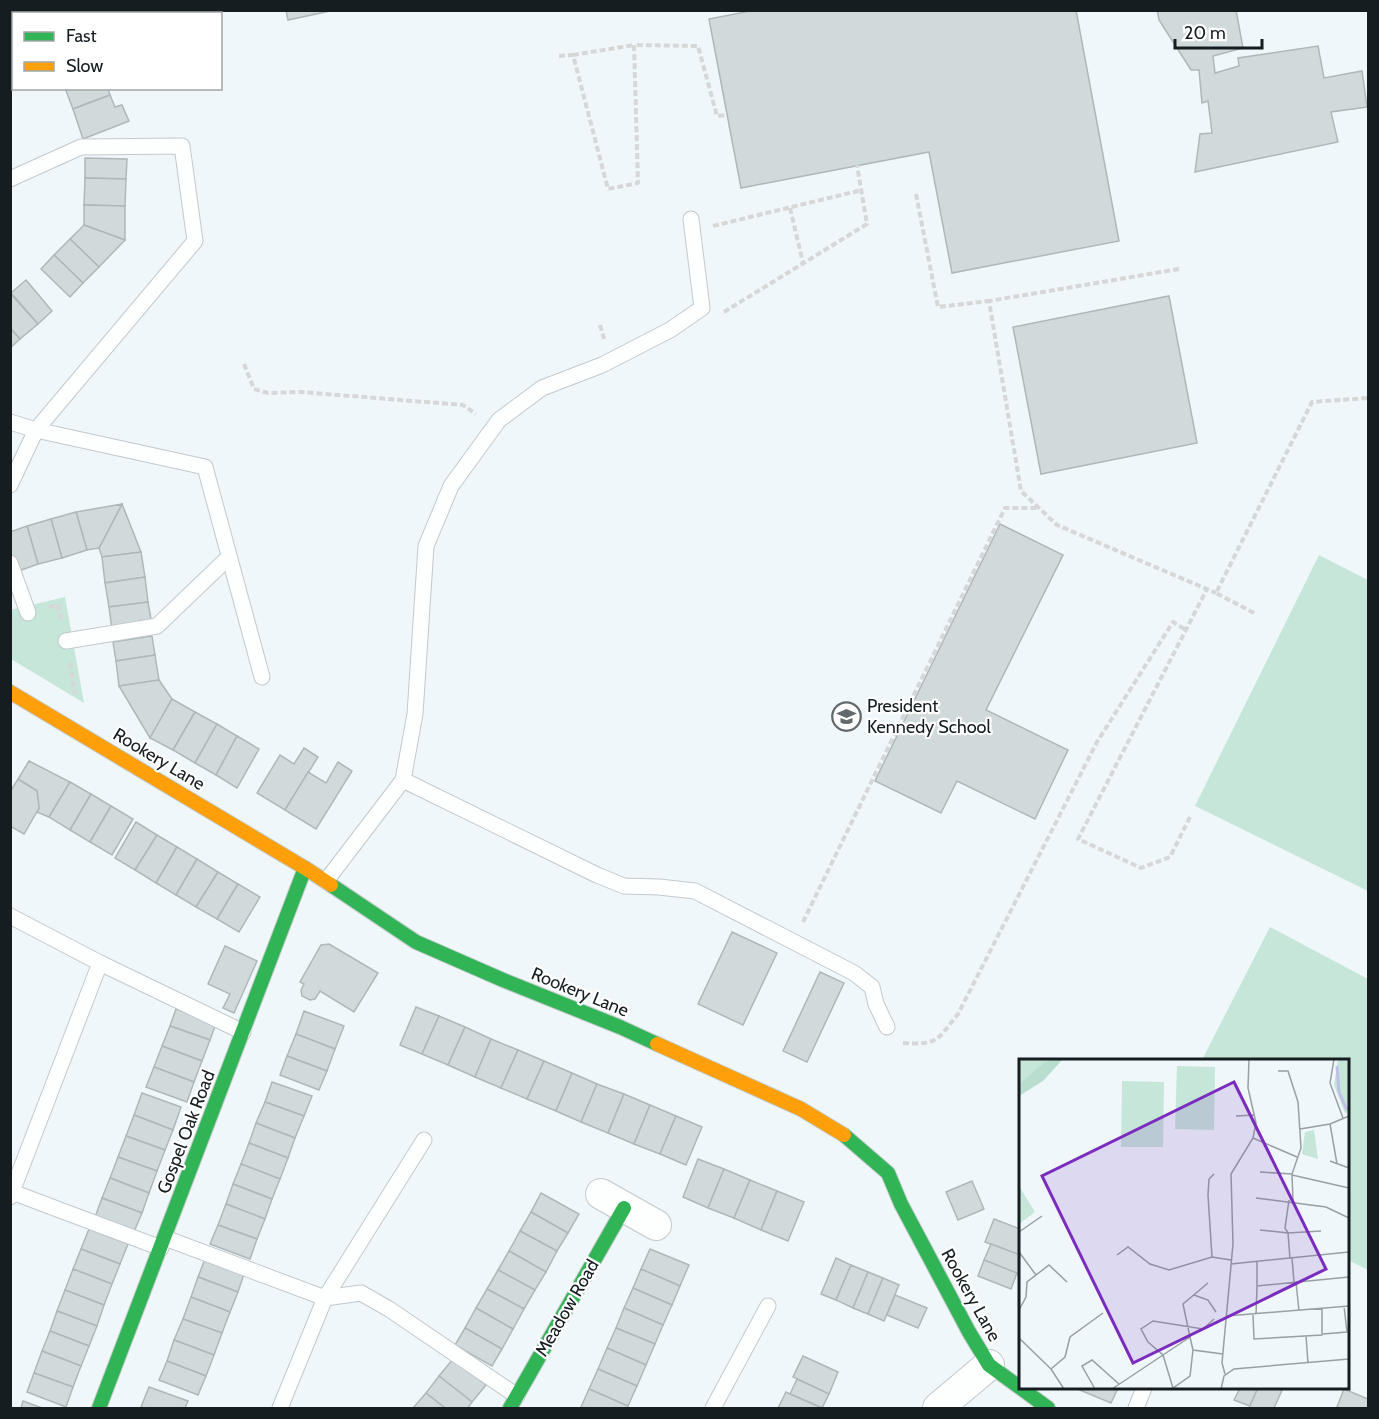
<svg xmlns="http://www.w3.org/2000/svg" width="1379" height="1419" font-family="Cabin,sans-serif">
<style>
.green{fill:#c5e6d9}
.building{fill:#d1dadb;stroke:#afb8b9;stroke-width:1.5}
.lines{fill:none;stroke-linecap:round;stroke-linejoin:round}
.lane-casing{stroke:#c2cacd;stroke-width:17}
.street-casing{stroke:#c2cacd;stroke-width:32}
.fast-casing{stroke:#c2cacd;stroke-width:16}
.slow-casing{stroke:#c2cacd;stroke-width:16}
.path{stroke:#d5d7d9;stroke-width:4;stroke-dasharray:6 3;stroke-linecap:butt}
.lane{stroke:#fdfefe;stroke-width:15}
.street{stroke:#fdfefe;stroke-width:30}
.fast{stroke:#30b455;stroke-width:14}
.slow{stroke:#ff9f0a;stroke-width:14}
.labels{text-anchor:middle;stroke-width:4.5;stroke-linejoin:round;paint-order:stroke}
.poi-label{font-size:18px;fill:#151d21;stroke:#fff;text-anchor:start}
.street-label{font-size:18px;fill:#151d21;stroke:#fff}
.inset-river{fill:none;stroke:#bfc0e6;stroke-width:3}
.inset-road{fill:none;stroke:#98a0a3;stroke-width:1.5}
.view{fill:#7b2cbf;fill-opacity:0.15;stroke:#7b2cbf;stroke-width:3}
.inset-edge{fill:none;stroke:#151d21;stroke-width:3}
</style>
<rect width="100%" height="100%" fill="#eff7fa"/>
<g class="green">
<path d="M1319,555L1368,580V891L1195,806Z"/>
<path d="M65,597L84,703L11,659L10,610Z"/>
<path d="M1270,927L1368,979V1270L1348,1260V1060H1202Z"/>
</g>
<g class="building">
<path d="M286,10H329L330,11L288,20Z"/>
<path d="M755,10H1076L1119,241L952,273L929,152L741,188L709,19Z"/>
<path d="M1157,10H1236L1243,48L1213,56L1215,73L1239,66L1238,58L1318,46L1324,78L1362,71L1367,107L1331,112L1338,142L1195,172L1200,134L1212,133L1208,101L1202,103L1199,70H1191L1159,20Z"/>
<path d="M65,88H108L110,95L73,109Z"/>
<path d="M110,95L115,107L122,105L129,121L83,139L73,109Z"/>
<path d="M85,158L127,159L126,179L85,178Z"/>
<path d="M85,178L126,179L125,206L84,205Z"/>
<path d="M84,205L125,206V240L84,225Z"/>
<path d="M84,225L125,240L99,267L70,239Z"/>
<path d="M70,239L99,267L83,283L54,255Z"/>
<path d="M54,255L83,283L70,297L41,269Z"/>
<path d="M26,280L52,311L38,324L11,293Z"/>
<path d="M10,293L38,324L20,339L10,328Z"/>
<path d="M1169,296L1197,443L1041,474L1013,327Z"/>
<path d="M10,328L20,339L10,348Z"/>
<path d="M122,504L141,552L102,557L99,548Z"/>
<path d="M122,504L99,548L87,550L76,512Z"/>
<path d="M76,512L87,550L62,558L51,519Z"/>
<path d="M51,519L62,558L38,564L27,526Z"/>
<path d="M1000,524L1063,555L986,710L1068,750L1035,819L957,781L941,813L875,781Z"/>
<path d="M27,526L38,564L16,572L10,552V532Z"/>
<path d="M141,552L145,577L105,583L102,557Z"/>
<path d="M145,577L148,602L109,607L105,583Z"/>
<path d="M148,602L152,625L112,630L109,607Z"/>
<path d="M152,636L155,655L116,661L113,642Z"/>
<path d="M155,655L159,680L119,686L116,661Z"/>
<path d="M159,680L172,699L150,738L119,686Z"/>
<path d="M172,699L195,712L173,750L150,738Z"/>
<path d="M195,712L217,724L195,763L173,750Z"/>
<path d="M217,724L237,736L216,775L195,763Z"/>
<path d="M237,736L259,749L237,788L216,775Z"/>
<path d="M304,748L318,757L285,810L257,793L280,755L294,764Z"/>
<path d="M29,761L70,782L49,817L37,812L39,808L37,791L18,779Z"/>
<path d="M338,762L352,771L316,829L285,810L308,772L326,783Z"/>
<path d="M18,779L37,791L39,808L24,834L10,826V792Z"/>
<path d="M70,782L91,794L70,830L49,817Z"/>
<path d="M91,794L111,806L90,842L70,830Z"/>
<path d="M111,806L133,819L112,855L90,842Z"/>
<path d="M136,822L157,835L135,870L115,858Z"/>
<path d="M157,835L177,847L156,883L135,870Z"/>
<path d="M177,847L197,859L176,895L156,883Z"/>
<path d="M197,859L218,872L196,907L176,895Z"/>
<path d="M218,872L238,884L217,919L196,907Z"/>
<path d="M238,884L260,897L239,932L217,919Z"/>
<path d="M732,932L777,953L743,1025L698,1004Z"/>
<path d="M329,944L378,973L354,1012L320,991L315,999L310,1000L302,996L301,990L304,984L300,982L321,945Z"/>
<path d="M225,946L257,961L234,1013L223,1008L230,994L208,984Z"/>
<path d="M820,972L844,983L807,1062L783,1051Z"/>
<path d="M416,1007L439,1016L422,1054L400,1045Z"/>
<path d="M176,1009L216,1024L210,1040L170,1026Z"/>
<path d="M304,1011L344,1026L335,1049L296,1034Z"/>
<path d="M439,1016L465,1027L448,1065L422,1054Z"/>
<path d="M170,1026L210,1040L202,1061L162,1046Z"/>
<path d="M465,1027L491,1039L475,1077L448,1065Z"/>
<path d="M296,1034L335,1049L327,1071L287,1056Z"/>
<path d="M491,1039L518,1050L501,1088L475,1077Z"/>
<path d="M162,1046L202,1061L194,1082L154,1067Z"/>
<path d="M518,1050L544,1061L527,1099L501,1088Z"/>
<path d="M287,1056L327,1071L319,1090L280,1075Z"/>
<path d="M544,1061L572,1073L556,1111L527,1099Z"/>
<path d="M154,1067L194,1082L187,1102L146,1087Z"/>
<path d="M572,1073L597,1084L581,1122L556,1111Z"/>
<path d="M272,1082L312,1096L304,1116L265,1102Z"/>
<path d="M597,1084L624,1094L608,1133L581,1122Z"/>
<path d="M142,1093L181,1107L173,1130L134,1115Z"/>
<path d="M624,1094L650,1105L634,1144L608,1133Z"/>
<path d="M265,1102L304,1116L295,1138L256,1123Z"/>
<path d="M650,1105L676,1116L660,1154L634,1144Z"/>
<path d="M134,1115L173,1130L165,1150L126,1136Z"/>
<path d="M676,1116L702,1127L686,1165L660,1154Z"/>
<path d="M256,1123L295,1138L288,1158L249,1143Z"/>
<path d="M126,1136L165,1150L157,1171L118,1157Z"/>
<path d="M249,1143L288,1158L280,1179L241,1164Z"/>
<path d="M118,1157L157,1171L149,1193L110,1178Z"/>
<path d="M698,1159L724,1169L708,1208L683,1197Z"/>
<path d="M241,1164L280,1179L272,1199L233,1184Z"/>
<path d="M724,1169L750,1180L734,1218L708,1208Z"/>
<path d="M110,1178L149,1193L142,1213L102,1198Z"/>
<path d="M750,1180L777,1191L761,1230L734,1218Z"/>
<path d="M972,1181L984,1209L958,1220L946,1192Z"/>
<path d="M233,1184L272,1199L265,1219L226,1204Z"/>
<path d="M777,1191L804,1202L788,1241L761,1230Z"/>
<path d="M541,1193L579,1214L568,1233L531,1212Z"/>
<path d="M102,1198L142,1213L133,1234L94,1220Z"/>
<path d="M226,1204L265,1219L257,1239L218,1225Z"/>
<path d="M531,1212L568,1233L557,1251L520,1231Z"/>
<path d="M994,1219L1020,1229V1255L985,1242Z"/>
<path d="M218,1225L257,1239L250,1259L210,1244Z"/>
<path d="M89,1229L128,1244L120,1264L81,1249Z"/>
<path d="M520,1231L557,1251L546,1272L509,1251Z"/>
<path d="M991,1244L1020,1255V1275L984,1260Z"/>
<path d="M81,1249L120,1264L112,1284L73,1269Z"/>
<path d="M650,1249L689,1265L680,1286L641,1269Z"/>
<path d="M509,1251L546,1272L535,1290L498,1270Z"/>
<path d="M836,1258L851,1265L836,1300L821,1294Z"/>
<path d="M205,1259L244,1274L238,1292L198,1277Z"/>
<path d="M984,1260L1017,1273L1011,1289L978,1276Z"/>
<path d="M851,1265L868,1272L853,1308L836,1300Z"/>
<path d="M73,1269L112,1284L104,1305L65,1290Z"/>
<path d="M641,1269L680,1286L672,1305L633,1288Z"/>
<path d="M498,1270L535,1290L524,1309L487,1289Z"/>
<path d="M868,1272L883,1278L868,1314L853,1308Z"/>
<path d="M198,1277L238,1292L230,1312L191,1297Z"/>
<path d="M883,1278L899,1285L884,1321L868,1314Z"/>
<path d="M633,1288L672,1305L663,1325L624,1308Z"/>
<path d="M487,1289L524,1309L513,1329L476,1308Z"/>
<path d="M65,1290L104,1305L97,1326L57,1311Z"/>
<path d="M895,1295L927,1308L918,1328L887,1315Z"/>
<path d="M191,1297L230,1312L222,1333L183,1319Z"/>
<path d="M476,1308L513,1329L502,1349L465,1328Z"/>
<path d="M624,1308L663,1325L655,1344L616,1328Z"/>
<path d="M57,1311L97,1326L89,1346L50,1331Z"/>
<path d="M183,1319L222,1333L214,1355L174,1340Z"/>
<path d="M465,1328L502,1349L492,1366L455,1345Z"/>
<path d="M616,1328L655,1344L646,1365L607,1348Z"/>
<path d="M50,1331L89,1346L81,1366L42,1351Z"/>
<path d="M174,1340L214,1355L206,1376L167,1361Z"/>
<path d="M607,1348L646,1365L637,1386L598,1369Z"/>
<path d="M42,1351L81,1366L73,1387L34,1373Z"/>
<path d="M803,1356L838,1372L829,1394L793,1377Z"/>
<path d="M453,1359L486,1385L472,1402L439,1376Z"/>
<path d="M167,1361L206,1376L198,1395L159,1380Z"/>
<path d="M598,1369L637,1386L628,1406L589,1389Z"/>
<path d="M34,1373L73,1387L66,1407L27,1392Z"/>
<path d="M439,1376L472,1402L468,1408H445L426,1393Z"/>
<path d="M797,1379L829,1394L822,1408L790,1394Z"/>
<path d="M149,1387L188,1401L185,1408H145L141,1407Z"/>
<path d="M1075,1388H1118L1111,1403Z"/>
<path d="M1240,1388H1258L1250,1406L1234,1400Z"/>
<path d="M1258,1388H1283L1274,1408H1249Z"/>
<path d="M589,1389L628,1406L627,1408H584L581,1407Z"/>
<path d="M1344,1389L1368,1399V1408H1340L1337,1407Z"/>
<path d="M786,1392L790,1394L822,1408H778Z"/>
<path d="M426,1393L445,1408H413Z"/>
<path d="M23,1401L42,1408H21Z"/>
</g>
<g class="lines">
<defs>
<g id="lane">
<path d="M10,179L81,147L182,146L195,241L36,430L10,485"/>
<path d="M10,422L36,430L205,467L262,677"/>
<path d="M10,563L28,613"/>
<path d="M66,641L157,626L229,557"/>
<path d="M403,780L597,875L624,886L659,887L695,891L854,973L872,987L876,1004L887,1027"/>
<path d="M326,881L403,780L415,714L426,546L451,486L499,420L542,388L602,365L670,330L702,308L691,219"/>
<path d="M10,916L100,963"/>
<path d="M12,1192L161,1248"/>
<path d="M10,1197L100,963L243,1032"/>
<path d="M165,1238L325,1298L424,1140"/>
<path d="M280,1408L325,1298L361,1293L389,1309L517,1396"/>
<path d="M713,1408L768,1306"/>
<path d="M1136,1408L1144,1388"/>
</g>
<g id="street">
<path d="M601,1194L656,1225"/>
<path d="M938,1408L989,1365"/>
</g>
<g id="fast">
<path d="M331,885L416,942L503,980L620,1027L657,1044"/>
<path d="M844,1135L888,1173L901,1204L969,1332L989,1365L1048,1408"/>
<path d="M99,1408L305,868"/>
<path d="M510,1408L624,1208"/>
</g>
<g id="slow">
<path d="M10,692L305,868L331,885"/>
<path d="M657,1044L801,1109L844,1135"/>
</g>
</defs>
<use href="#lane" class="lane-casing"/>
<use href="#street" class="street-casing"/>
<use href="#fast" class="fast-casing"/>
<use href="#slow" class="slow-casing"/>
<g class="path">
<path d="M573,55L634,45"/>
<path d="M559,56L573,55L608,189L638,183L634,45L698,46L717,116L727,115"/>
<path d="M916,194L938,307L989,301"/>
<path d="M790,208L803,263"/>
<path d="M713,226L862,190"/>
<path d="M1179,269L989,301L1021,491L1057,525L1216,593"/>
<path d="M724,312L867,224L857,165"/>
<path d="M600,325L604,339"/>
<path d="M244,364L254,389L268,393L301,392L463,405L476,414"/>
<path d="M49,607L58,605L61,620"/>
<path d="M1254,613L1216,593L1312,402L1368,398"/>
<path d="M70,663L75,694"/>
<path d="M1190,817L1170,857L1141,868L1078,839L1207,589"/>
<path d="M803,922L1005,508H1038"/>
<path d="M903,1043C939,1045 937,1040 958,1014L1097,742L1173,622L1186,630"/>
</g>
<use href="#lane" class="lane"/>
<use href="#street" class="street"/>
<use href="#fast" class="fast"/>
<use href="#slow" class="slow"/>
</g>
<defs>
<symbol id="school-ring" viewBox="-11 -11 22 22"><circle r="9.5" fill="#fff" stroke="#61696d" stroke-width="1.5"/><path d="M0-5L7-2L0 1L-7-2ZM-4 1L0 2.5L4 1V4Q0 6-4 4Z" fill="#61696d"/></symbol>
</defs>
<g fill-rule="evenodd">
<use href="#school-ring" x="830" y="700" width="33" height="33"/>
</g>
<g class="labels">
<g class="poi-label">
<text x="867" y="712">President<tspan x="867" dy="21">Kennedy School</tspan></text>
</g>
<g class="street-label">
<text transform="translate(159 759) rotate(31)" y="6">Rookery Lane</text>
<text transform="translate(580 992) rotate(22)" y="6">Rookery Lane</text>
<text transform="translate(186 1132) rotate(-69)" y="6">Gospel Oak Road</text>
<text transform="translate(971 1295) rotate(61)" y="6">Rookery Lane</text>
<text transform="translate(567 1308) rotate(-60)" y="6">Meadow Road</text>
</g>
</g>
<g transform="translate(1019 1059)">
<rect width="330" height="330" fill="#eff7fa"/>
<path d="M0,0H29L0,25ZM319,0H329L330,53L326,54L315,26ZM158,7L196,8L195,71L156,70ZM103,22L145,23L144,88H102ZM295,71L299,100L283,95L286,73ZM0,127L16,153L0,165Z" fill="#c5e6d9"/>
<path d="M29,0H44L24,22L0,37V25Z" fill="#b9ddcf"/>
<path class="inset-river" d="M318,7L320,33L328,51"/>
<path class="inset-road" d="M315,0L311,24L324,59M259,12H269L279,43L282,89L273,115L274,142M217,57L236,56M311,65L318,105M281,70L311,65L330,57M234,79L278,98M311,102L330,109M241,113L273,115M273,116L330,129M237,139L307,148L330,159M270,141L266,169L269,174L302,172M241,171L269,174L271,200M0,173L23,157M0,193L17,216M98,196L109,188L131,205L150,211L193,198L212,201M193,198L189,136L190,120L195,115M273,199L275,223M238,203V227L330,218M212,205L330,193M277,223L280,252M175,236L189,241L197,253M0,251L7,238L8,223L30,206L48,223M234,256L235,280L303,276V249M237,256L238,227M207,257L330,247M304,275L328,273L325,247M287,277L289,304M171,278L174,291L204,295M0,279L32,310L45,330M174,291L171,317L154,329L144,296L129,283L122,270L134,262L184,270L195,260M32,310L46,298L51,278L84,254M206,315L203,304L214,185L212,115L234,79L237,64L229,29L230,0M76,330L63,307L73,301L100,325M93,330L171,278L164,245L189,224M202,330L205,317L215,310L330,300"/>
<path class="view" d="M215,23L307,210L114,304L23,117Z"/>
<rect width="330" height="330" class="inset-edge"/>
</g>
<rect width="1379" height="1419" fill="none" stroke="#151d21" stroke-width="24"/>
<rect x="12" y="12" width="210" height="78" fill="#ffffff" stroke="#a1a5a6" stroke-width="1.5"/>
<rect x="24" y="32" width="30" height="9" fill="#30b455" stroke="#a1a5a6" stroke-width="1.5"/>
<text x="66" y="42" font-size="18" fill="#151d21">Fast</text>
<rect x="24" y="62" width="30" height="9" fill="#ff9f0a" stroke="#a1a5a6" stroke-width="1.5"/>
<text x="66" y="72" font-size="18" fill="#151d21">Slow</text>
<path d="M1175 39v9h87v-9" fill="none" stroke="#151d21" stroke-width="3"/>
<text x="1184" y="39" font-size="18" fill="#151d21" stroke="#ffffff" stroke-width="4.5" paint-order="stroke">20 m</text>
</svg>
